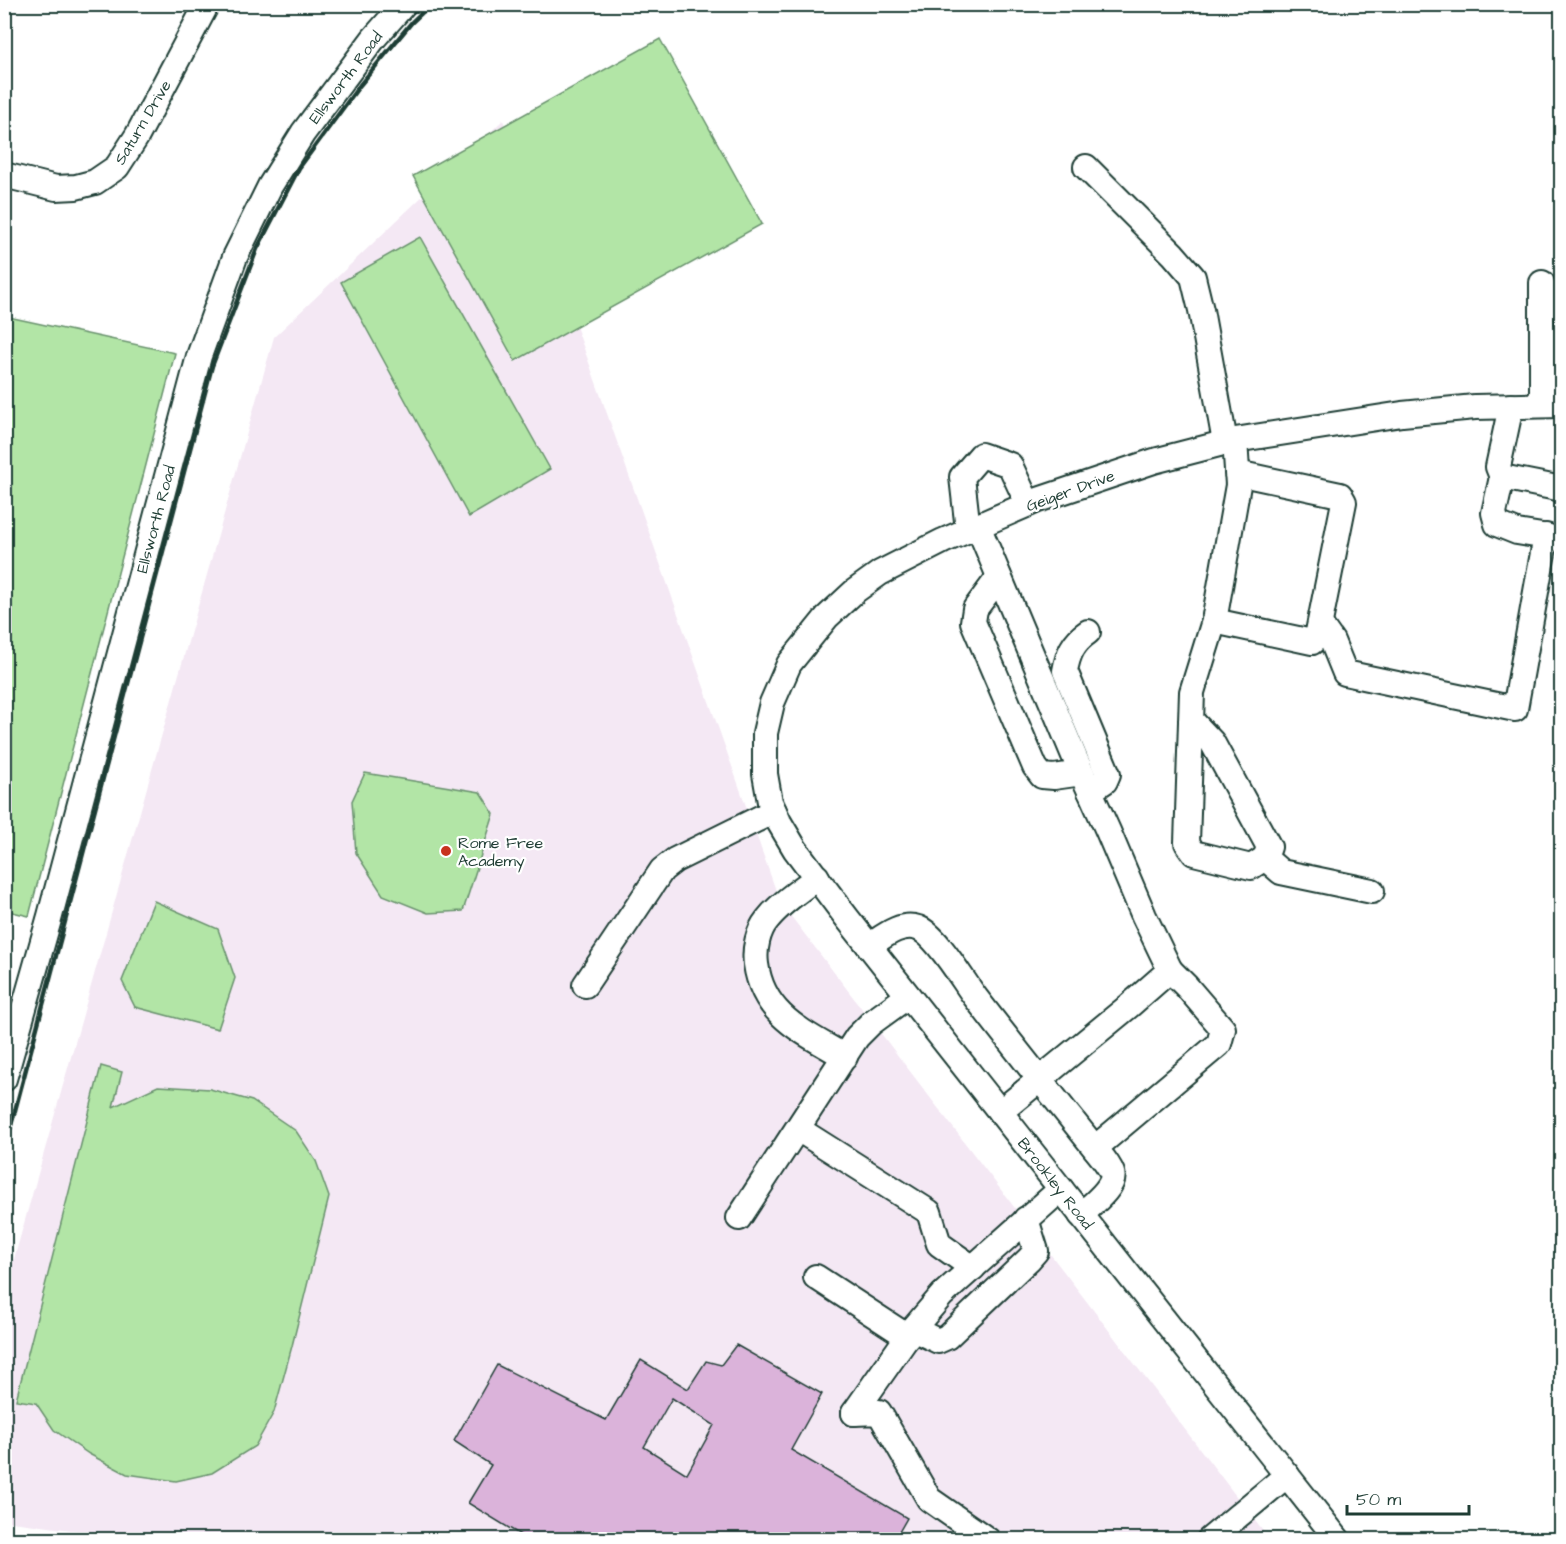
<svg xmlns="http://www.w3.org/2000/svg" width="1566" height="1544" font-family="'Architects Daughter',sans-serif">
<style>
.built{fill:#f4e8f4}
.green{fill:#b2e5a6;stroke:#68916d;stroke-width:1.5}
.building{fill:#dbb3da;stroke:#1f3d34;stroke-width:1.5;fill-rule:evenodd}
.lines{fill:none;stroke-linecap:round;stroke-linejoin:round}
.minor-casing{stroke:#1f3d34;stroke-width:28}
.minor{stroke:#fff;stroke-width:24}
.rail{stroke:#1f3d34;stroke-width:4.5}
.poi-dot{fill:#c8321e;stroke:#fff;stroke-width:2}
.labels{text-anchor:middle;stroke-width:4.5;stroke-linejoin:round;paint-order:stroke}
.street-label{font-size:16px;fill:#1f3d34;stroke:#fff}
.poi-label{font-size:16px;fill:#1f3d34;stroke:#fff;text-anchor:start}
</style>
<rect width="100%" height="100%" fill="#fff"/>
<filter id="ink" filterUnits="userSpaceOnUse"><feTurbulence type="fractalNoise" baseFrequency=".0167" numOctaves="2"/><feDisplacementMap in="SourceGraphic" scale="12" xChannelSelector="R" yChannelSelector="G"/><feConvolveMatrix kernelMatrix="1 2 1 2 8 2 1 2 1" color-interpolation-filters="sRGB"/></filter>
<g filter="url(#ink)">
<path class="built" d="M503,120L780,902L1269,1539L144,1540L5,1521V1291L274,337Z"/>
<g class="green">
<path d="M660,39L762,224L515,361L413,176Z"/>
<path d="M420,237L550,469L469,517L341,282Z"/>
<path d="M4,316L175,353L29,916L4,910Z"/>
<path d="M365,773L480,792L494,814L463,911L428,913L383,895L356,853L352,801Z"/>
<path d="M154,901L218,929L235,978L218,1029L135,1007L122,981Z"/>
<path d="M101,1066L122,1072L113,1107L158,1086L210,1089L252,1101L296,1131L316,1161L329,1197L292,1346L274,1412L255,1446L212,1473L176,1481L127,1474L89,1454L54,1430L36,1403L16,1400Z"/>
</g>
<path class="building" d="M736,1345L822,1394L791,1450L907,1518L895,1539H527L468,1503L491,1465L454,1441L497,1365L606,1420L641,1360L688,1389L706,1361L721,1365ZM672,1398L714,1425L687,1474L644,1447Z"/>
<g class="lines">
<defs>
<g id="minor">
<path d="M1086,167L1173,254L1193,277L1201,310L1225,442"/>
<path d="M4,175L56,188L76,187L95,182L117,167L137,136L207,4"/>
<path d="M1542,405V283"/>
<path d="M1511,406L1498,467L1502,477L1562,489"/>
<path d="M1502,477L1494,513L1497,524L1517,532L1561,539"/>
<path d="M978,526L1075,758L1108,831L1144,916L1170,970L1129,1006L1000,1112"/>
<path d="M968,530L962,477L981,455L1010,465L1028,504"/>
<path d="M999,577L975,609L973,622L1035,767L1042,776L1054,777L1082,773"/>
<path d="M1214,621L1312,642L1317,637L1344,502L1340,495L1237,473"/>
<path d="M1320,624L1332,641L1345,673L1515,709L1546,536"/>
<path d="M1088,632C1073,642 1068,654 1065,671L1108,774L1105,781L1090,791"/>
<path d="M1191,720L1212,742L1269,847L1265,858L1251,867L1194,853L1187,843L1192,692L1214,621L1238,485L1235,440"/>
<path d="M1265,858L1281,872L1372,891"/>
<path d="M817,877C800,891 780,903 767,920C758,931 754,949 756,964C763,1016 804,1032 845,1057"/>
<path d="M869,946C883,937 900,922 918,928C937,935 963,981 976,998C1016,1050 1057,1101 1098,1152C1103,1158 1109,1165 1112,1173C1117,1186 1090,1206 1081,1215"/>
<path d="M585,985L662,870L675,860L774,811"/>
<path d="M4,1079L50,916L199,356L235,257L270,186L303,133L374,38L404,4"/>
<path d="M798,1129L929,1212L939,1244L973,1268"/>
<path d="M1095,1148L1219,1044L1223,1029L1187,987L1170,970"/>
<path d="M739,1218L857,1037L871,1023L908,996"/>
<path d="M816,1277L908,1337"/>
<path d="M913,1329L938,1341L947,1337L1029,1259L1036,1251L1026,1219"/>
<path d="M854,1413L913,1329L942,1295L1061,1189"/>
<path d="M854,1413L879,1412L929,1499L988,1540"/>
<path d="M1209,1540L1287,1475"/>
<path d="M1338,1540L847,918L795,849L779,822L770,802L765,774V733L772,703L789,664L827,617L855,591L880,573L943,541L1038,500L1154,461L1235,440L1402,414L1475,407L1562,405"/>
</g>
</defs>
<use href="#minor" class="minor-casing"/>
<use href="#minor" class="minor"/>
<path class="rail" d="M4,1152L212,366L257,249L299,168L360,85L412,22L431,4"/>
</g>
</g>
<circle class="poi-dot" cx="446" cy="851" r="6"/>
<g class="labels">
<g class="street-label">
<text transform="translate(345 77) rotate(-53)" y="6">Ellsworth Road</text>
<text transform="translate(142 122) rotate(-59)" y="6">Saturn Drive</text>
<text transform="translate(1070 490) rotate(-20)" y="6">Geiger Drive</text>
<text transform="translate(155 519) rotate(-75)" y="6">Ellsworth Road</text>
<text transform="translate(1056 1183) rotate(52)" y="6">Brookley Road</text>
</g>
<g class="poi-label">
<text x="458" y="848">Rome Free<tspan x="458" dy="18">Academy</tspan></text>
</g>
</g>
<rect width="1566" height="1544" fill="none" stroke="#fff" stroke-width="24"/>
<rect x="12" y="12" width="1542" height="1520" fill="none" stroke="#1f3d34" stroke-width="2" filter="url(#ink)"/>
<path d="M1347 1505v9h122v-9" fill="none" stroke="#1f3d34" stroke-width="3"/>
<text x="1356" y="1505" font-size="18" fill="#1f3d34" stroke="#ffffff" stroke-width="4.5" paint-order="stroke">50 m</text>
</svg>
